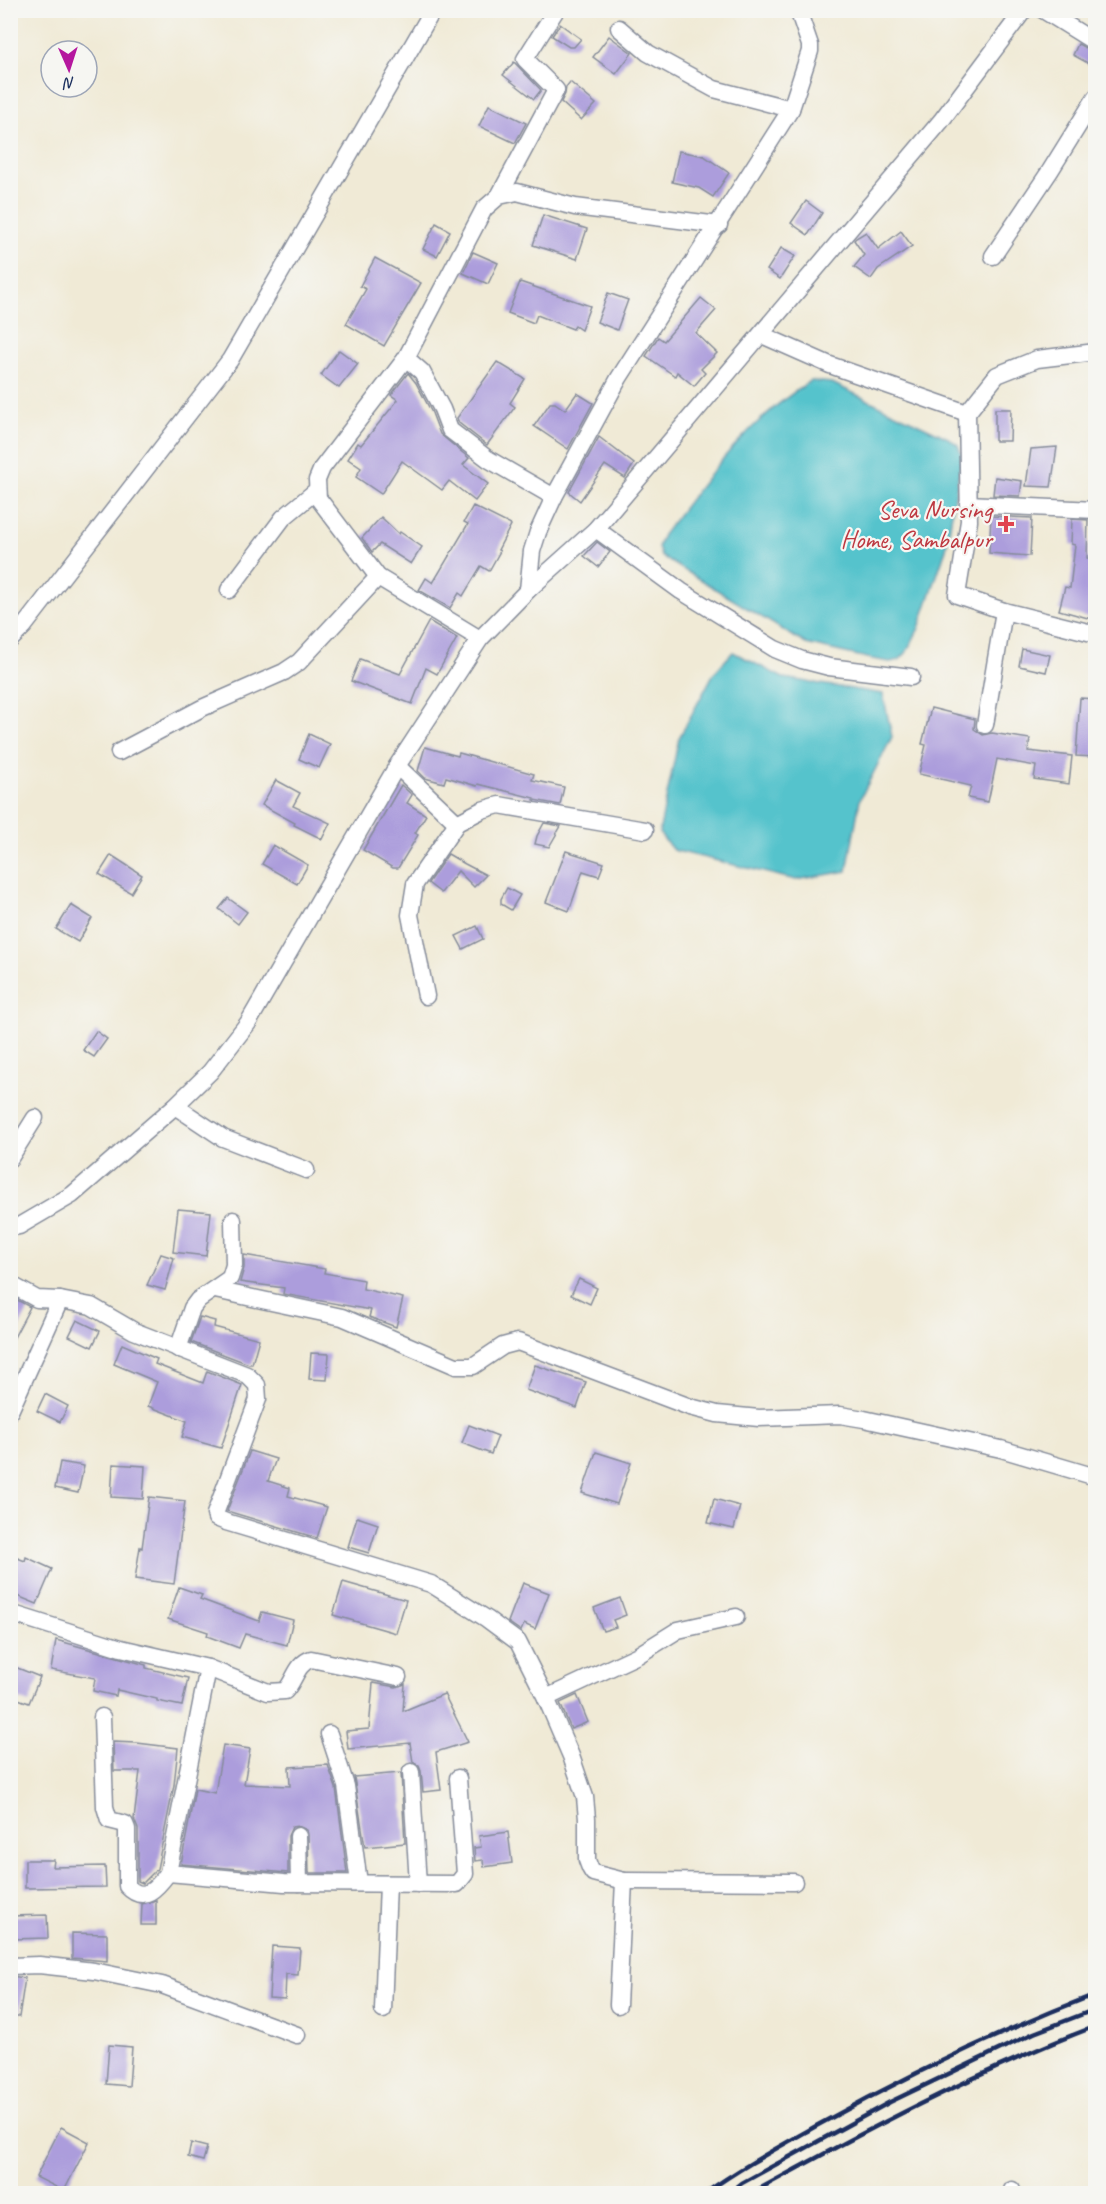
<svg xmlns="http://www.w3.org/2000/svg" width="1106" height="2204" font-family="Caveat,sans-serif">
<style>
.water{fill:#55c3cc;stroke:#387995;stroke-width:1.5}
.building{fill:#ac9ddc}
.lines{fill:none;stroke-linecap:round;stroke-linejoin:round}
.street-casing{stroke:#868c9a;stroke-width:19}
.street{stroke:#fff;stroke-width:16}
.rail{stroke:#1b2f5e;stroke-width:4.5}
.health-dot{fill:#e0444e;stroke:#f6f6f2;stroke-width:2}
.labels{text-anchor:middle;stroke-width:4.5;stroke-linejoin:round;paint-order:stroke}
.health-label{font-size:26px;fill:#be3a42;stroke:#f6f6f2;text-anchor:end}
</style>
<rect width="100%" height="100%" fill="#f6f6f2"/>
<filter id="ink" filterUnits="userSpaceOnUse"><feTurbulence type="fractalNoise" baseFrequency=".0167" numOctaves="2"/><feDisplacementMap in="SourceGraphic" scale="12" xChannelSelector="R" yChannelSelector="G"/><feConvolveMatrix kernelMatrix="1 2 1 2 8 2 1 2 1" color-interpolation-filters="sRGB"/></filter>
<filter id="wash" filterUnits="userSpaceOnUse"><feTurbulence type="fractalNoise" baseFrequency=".008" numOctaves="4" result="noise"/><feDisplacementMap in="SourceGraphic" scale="24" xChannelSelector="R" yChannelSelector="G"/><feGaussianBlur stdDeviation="1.35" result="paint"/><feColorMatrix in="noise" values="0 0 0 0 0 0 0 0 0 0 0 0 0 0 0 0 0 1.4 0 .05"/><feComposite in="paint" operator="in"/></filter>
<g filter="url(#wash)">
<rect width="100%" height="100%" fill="#f0ead6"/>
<g class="water">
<path d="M811,381L832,383L948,438L958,445L962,455L946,549L919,628L906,653L899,660L890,662L872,659L806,644L661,556L658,547L663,535C706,478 749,419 811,381Z"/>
<path d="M733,652L783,678L883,694L892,737L860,799L847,871L796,880L673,850L659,833L679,738L714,673Z"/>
</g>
<g id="blocks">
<g class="building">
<path d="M560,24L581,39L574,47H569L552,36Z"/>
<path d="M609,36L632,53L616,74L593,57Z"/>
<path d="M1078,44L1095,53V67L1073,55Z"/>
<path d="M514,62L541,90L534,99L503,75Z"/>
<path d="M570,82L596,104L581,120L561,102L565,94L566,87Z"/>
<path d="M489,105L526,123L515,143L479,126Z"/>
<path d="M679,151L704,156L729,173L713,197L699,188L672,182Z"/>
<path d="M806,201L822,213L808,235L791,223Z"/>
<path d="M543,215L587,229L577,259L533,245Z"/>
<path d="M436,223L450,231L437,256L423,249Z"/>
<path d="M901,231L912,246L878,269L871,279L854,267L864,255L854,240L856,238L866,232L878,249Z"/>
<path d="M781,248L795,256L780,279L767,270Z"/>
<path d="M473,252L498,263L488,284L463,273Z"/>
<path d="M375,258L421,283L384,346L346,324L366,289L360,286Z"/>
<path d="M520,282L590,306L581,330L575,326L573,329L537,315L534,323L508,313Z"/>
<path d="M608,293L628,300L617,330L597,322Z"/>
<path d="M701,298L716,310L696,333L717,353L701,369L705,373L694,386L677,372L675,376L646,356L658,337L664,341Z"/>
<path d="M339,350L358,364L339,388L321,375Z"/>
<path d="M497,362L525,379L510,403L515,407L487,445L459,423L457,418Z"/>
<path d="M408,373L416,383L432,413L440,434L469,458L463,465L488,484L475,501L449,481L442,490L402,461L381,494L356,477L361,468L348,459L358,443L361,445L398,400L391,395Z"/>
<path d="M577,393L593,403L568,449L534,426L550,403H555L565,410Z"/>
<path d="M995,409H1011L1010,441H995Z"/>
<path d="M599,437L634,464L625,478L605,465L580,501L569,492Z"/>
<path d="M1057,447L1051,487L1026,486L1031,449Z"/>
<path d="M995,477L1022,481L1020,496L993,495Z"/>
<path d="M473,506L511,525L498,550L500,551L489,571L481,566L463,596L459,593L450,608L419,590L426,578L433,583L468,524L464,522Z"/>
<path d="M991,516L1032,518L1030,556L989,553Z"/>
<path d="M381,517L399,534L400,532L422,547L411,564L380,544L372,552L362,538Z"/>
<path d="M1072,519L1088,520L1087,558L1095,559L1093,591H1095V620L1059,610L1065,587L1070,588L1075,545L1071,544Z"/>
<path d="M597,542L610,552L598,567L584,556Z"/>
<path d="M429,621L457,638L437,674L426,668L412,704L351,681L360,659L400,674Z"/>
<path d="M1022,649L1050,655L1046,672L1019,666Z"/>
<path d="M1080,698L1095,699V757L1076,756Z"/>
<path d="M931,708L975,719L974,729L983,735L992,733L1030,739L1028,751L1072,756L1069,784L1034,779L1036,766L997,759L988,802L968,798L971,786L919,774L926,745L922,744Z"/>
<path d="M309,734L330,744L319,768L299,759Z"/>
<path d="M425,747L458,756L459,753L534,774L532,780L564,787L560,805L534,800V798L478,784L477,786L446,777L444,783L425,778L418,771Z"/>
<path d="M276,780L300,793L293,806L330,823L322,839L294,825L295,823L262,805Z"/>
<path d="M401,785L412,795L407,803L426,815L415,833L418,835L398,868H393L363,850Z"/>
<path d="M544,823L561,826L549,847L535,844L537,836Z"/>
<path d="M273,845L308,865L297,884L262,864Z"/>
<path d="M566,851L604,863L599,876L583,871L569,911L546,902Z"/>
<path d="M448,854L465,864L486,875L474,887L458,871L441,893L428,883Z"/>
<path d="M111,855L142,875L131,893L99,874Z"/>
<path d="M507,888L520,895L511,910L501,904V899Z"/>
<path d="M228,898L247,912L238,924L219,909Z"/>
<path d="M71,905L92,918L78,942L56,929Z"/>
<path d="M477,926L483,939L463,949L456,936Z"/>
<path d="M96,1031L107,1039L94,1057L83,1050Z"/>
<path d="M178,1209L211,1212L206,1256L173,1252Z"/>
<path d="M161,1254L174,1258L165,1290L147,1285Z"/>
<path d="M244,1255L325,1269L324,1273L364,1280L363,1289L403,1298L396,1327L369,1317L371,1310L283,1294L284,1288L240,1282L244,1268Z"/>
<path d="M579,1279L597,1288L590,1304L571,1295Z"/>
<path d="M10,1296L30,1307L10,1345Z"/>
<path d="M200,1317L215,1321L214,1327L259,1339L252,1364H249L191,1342Z"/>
<path d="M77,1320L100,1331L92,1347L69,1336Z"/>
<path d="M122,1344L157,1359L155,1364L203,1383L207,1371L242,1385L221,1448L182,1437L187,1421L148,1406L157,1382L114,1364Z"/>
<path d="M311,1353L329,1354L327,1380L309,1379Z"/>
<path d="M535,1365L586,1382L577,1408L526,1390Z"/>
<path d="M45,1394L68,1406L60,1422L37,1411Z"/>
<path d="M469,1425L498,1436L491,1454L462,1443Z"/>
<path d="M250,1451L276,1459L268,1481L290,1488L288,1496L327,1507L317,1538L227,1511Z"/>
<path d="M596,1452L631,1463L617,1504L582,1493Z"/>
<path d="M60,1462L84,1466L78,1493L55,1488Z"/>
<path d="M113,1464L145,1466L143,1499L111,1497Z"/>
<path d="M149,1497L185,1501L174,1584L135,1579L140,1547L142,1548Z"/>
<path d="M714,1499L740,1506L734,1529L708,1523Z"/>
<path d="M357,1517L378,1524L369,1553L348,1547Z"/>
<path d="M10,1555L25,1561L26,1557L52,1569L37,1604L10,1593Z"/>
<path d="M343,1582L406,1600L396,1633L333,1615Z"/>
<path d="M523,1583L549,1593L535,1629L524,1624L521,1631L508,1622Z"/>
<path d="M179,1587L202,1595L200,1599L259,1621L262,1612L293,1620L287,1645L245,1634L239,1648L207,1636L208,1632L168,1619Z"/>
<path d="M620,1598L626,1615L613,1620L616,1627L603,1631L594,1608Z"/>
<path d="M56,1640L146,1665V1668L188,1678L182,1706L157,1701V1699L117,1690L116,1696L93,1691L95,1678L51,1670Z"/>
<path d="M10,1665L40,1677L29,1703L10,1696Z"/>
<path d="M373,1683L396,1687L405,1684L403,1711L444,1694L468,1742L436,1752L441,1790L423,1792L421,1771L419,1766L413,1762L410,1743L348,1749L346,1731L369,1729Z"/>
<path d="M577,1695L588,1722L571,1729L560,1703Z"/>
<path d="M113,1742L137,1743L178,1748L174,1785L157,1869L143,1883L138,1881V1829L134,1819L140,1771H114Z"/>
<path d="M223,1745L250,1749L244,1784L290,1786L289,1767L328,1765L336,1788L347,1873H309L308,1835L307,1830L298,1826L292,1827L288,1836V1873L181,1864L195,1789L215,1793Z"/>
<path d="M401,1773L405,1843L365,1847L354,1777Z"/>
<path d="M508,1832L512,1863L484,1867L483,1860L475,1861L474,1848L481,1847L479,1836Z"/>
<path d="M25,1860H54L53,1867L105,1866L106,1887L25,1888Z"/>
<path d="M156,1900V1925H141L142,1904Z"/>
<path d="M47,1915L48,1938L12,1939L11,1916Z"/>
<path d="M72,1933L107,1934V1961L72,1958Z"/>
<path d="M272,1946L300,1948L298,1975L286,1974L285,1999L269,1998Z"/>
<path d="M10,1976L25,1978L19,2017H10Z"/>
<path d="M109,2045L132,2047L129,2086L106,2084Z"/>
<path d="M61,2127L89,2142L64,2191L36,2177Z"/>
<path d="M191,2143L207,2147L203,2161L188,2157Z"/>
</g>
</g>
</g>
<g filter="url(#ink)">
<use href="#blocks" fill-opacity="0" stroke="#868c9a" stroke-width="1.5"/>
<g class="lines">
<defs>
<g id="street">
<path d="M1043,10L1096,43"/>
<path d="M619,28L648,53L714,89L791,109"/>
<path d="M499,196L556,90L525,59L556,10"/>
<path d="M993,256L1050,171L1096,97"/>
<path d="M762,335L830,365L967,413"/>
<path d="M1096,352L1037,359L997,375L967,413L969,521L957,595L1004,611L1096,634"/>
<path d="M406,358L422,372L442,409L450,430L488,459L554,497"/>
<path d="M968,504L1096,510"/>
<path d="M596,529L681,591L775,649L802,660L829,667L911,677"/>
<path d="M229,590L283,518L317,490"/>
<path d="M528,590L532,551L538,532L554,497L619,378L791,109L810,51V45L798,10"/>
<path d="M480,639L378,577L318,498L317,480L322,468L406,358L484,209L499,196L517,192L575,207L719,225"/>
<path d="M10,640L24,626L230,360L433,10"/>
<path d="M985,725L1004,611"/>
<path d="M119,752L202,708L284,672L299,662L378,577"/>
<path d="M397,766L457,823"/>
<path d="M426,996L410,915L415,884L457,823L482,810L499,805L645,830"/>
<path d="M175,1106L223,1138L306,1170"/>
<path d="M10,1158L35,1118"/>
<path d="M10,1228L19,1226L72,1195L175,1106L210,1072L248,1023L397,766L480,639L528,590L596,529L941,121L1024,10"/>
<path d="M10,1284L37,1299L60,1300L91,1306L134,1331L247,1375L257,1385L258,1399L215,1514L216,1518L226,1522L431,1584L487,1619L518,1642L546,1698L571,1756L585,1797L587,1819V1860L590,1868L593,1873L624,1881L618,2005"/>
<path d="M215,1290L342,1317L456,1366H473L503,1346L518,1342L690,1407L717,1414L759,1418L840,1415L864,1419L1001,1449L1096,1477"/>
<path d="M178,1349L192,1308L198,1300L230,1278L234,1265L233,1220"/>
<path d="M10,1411L60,1300"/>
<path d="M10,1613L121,1648L208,1668L268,1692L285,1691C295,1681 296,1664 311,1659L398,1677"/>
<path d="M208,1668L168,1873L284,1883L457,1884L465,1874L458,1778"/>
<path d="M546,1698L638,1655L678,1630L736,1617"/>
<path d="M102,1717L105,1807L109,1820L125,1824L127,1829V1886C144,1904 157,1888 168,1873"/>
<path d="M329,1734L346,1786L359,1883"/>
<path d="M411,1772L418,1884"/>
<path d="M298,1836L299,1883"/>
<path d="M624,1881L794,1882"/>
<path d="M10,1966L39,1965L94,1971L162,1985L297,2035"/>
<path d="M383,2010L388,1884"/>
<path d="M1012,2190L1013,2194"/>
</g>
</defs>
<use href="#street" class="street-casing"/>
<use href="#street" class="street"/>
<g class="rail">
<path d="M704,2194C740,2168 779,2147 818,2125C908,2075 1000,2031 1096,1994"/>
<path d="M728,2194L742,2183L890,2102L1034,2033L1096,2009"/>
<path d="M750,2194C863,2132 975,2072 1096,2026"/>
</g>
</g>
</g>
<path class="health-dot" d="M1003 515h6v6h6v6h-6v6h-6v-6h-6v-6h6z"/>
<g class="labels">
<g class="health-label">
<text x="992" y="518">Seva Nursing<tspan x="992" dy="30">Home, Sambalpur</tspan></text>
</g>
</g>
<rect width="1106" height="2204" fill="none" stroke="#f6f6f2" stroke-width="36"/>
<g transform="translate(69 69) rotate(177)"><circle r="28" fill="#f6f6f2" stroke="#9ea6b7" stroke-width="1.5"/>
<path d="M0-4.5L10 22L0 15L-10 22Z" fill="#b5179e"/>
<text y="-9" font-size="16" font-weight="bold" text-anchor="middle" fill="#1b2f5e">N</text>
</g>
</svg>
